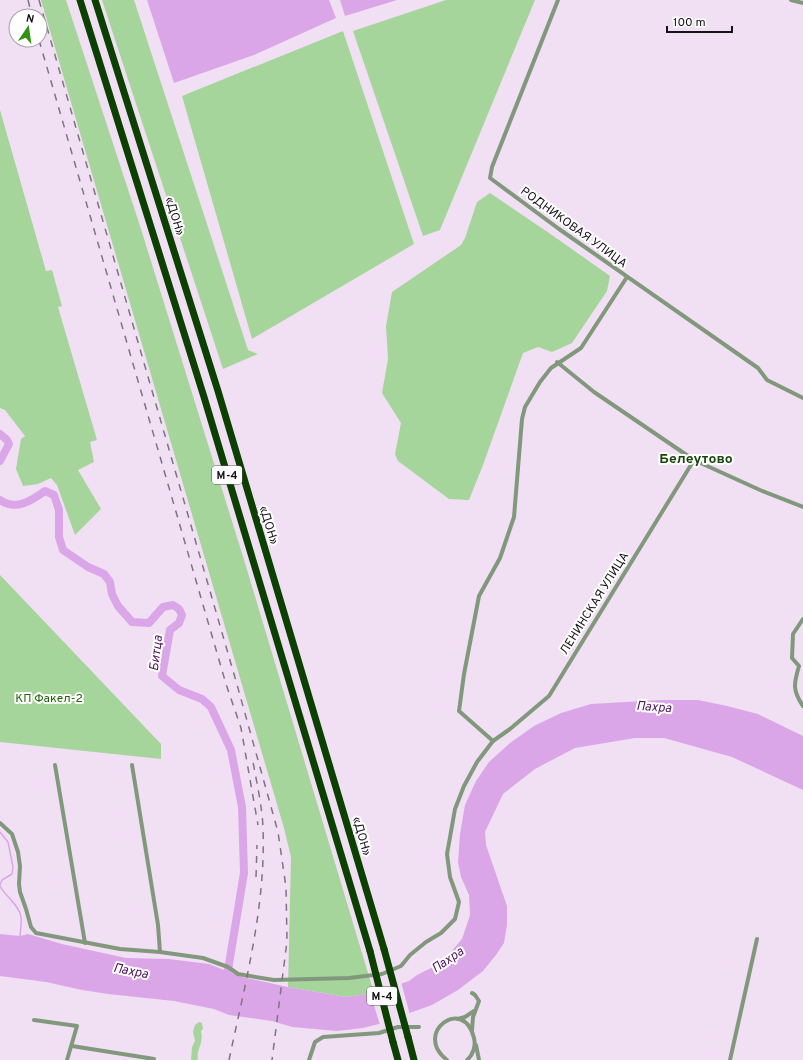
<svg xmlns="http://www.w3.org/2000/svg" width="803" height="1060" font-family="Overpass,sans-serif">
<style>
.green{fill:#a5d59a}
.water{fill:#dba6e7}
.pier{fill:#f1e0f4}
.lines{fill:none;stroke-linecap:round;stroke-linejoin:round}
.stream{stroke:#dba6e7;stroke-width:1.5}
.river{stroke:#dba6e7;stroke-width:8}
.minor{stroke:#82987d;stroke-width:4}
.motorway{stroke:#0c4000;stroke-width:7}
.rail{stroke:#7e7380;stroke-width:1.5;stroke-dasharray:7 7;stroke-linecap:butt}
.motorway-bridge{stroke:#0c4000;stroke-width:7}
.labels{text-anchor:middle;stroke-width:4;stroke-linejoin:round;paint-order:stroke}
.shield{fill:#fff;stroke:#5d585d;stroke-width:1}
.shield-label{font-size:11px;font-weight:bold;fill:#171118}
.street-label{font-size:12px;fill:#171118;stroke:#fff}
.park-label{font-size:12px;fill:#1f6307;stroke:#fff}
.water-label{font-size:13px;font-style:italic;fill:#51105e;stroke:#fff}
.quarter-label{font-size:14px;font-weight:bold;fill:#164409;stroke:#fff}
</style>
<rect width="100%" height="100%" fill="#f1e0f4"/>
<g class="green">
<path d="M41,0H66L141,229L245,563L374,993L346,997L288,987L291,857L284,828Z"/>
<path d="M102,0H134L248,350L258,354L223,369Z"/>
<path d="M446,0H535L440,230L423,236L353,31Z"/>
<path d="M343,31L414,244L252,339L182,96Z"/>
<path d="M0,110L46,271L52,270L62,306L58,307L97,440L90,442L94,462L78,470L101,509L75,535L57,485L51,478L38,484L23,486L16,469L21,439L25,436L5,410L0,408Z"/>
<path d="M490,193L552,235L610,276L607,291L572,343L552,352L538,347L523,353L483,465L469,500L449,499L398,461L395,454L401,423L382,393L388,359L386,326L392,292L461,245L465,238L477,202Z"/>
<path d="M0,575L161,744V759L0,742Z"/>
<path d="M199,1022L202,1023L203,1029L201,1031C204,1045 196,1048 198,1060H191L192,1047L195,1041L193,1032L195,1025Z"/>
</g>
<g class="water">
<path d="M147,0H329L336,18L254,55L174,83Z"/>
<path d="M340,0H397L345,16Z"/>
<path d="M659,700H698L727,706L758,714L803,736V790L732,757L664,738H635L575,748L535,769L503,794L485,832L486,845L507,906V925L504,943L496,955L483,971L458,990L432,1005L404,1015L395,1020L363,1028L337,1031L292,1027L272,1021L229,1015L214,1009L174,1001L108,994L82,990L46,982L0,976V934L20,936L28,934L62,944L126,958L169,959L209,964L242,977L288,987L346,997L374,993L409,981L417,975L435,966L450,953L462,939L470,915L469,895L461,877L458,862L460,834L465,805L476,781L489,762L510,743L534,726L561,713L591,704Z"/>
</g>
<path class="pier" d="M401,982L410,1015L396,1022L380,1025L370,992Z"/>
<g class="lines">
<g class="stream">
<path d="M0,832L8,842L13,867L12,874L2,880L0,885"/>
<path d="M0,886C5,896 20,906 21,917C22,923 20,931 20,937"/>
</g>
<g class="river">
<path d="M0,434L7,440L9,444L0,461"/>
<path d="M0,500C16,511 31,501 45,491L54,495L59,510V537L63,550L88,567L104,574L110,582L112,594L118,606L132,622L149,623L163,607L173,605L179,609L182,615L179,623L170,630L162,676L179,690L202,699L211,707L231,750L242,807L244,873L227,976"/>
</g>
<g class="minor">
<path d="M558,0L492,167L490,178L559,229L758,368L767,380L803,398"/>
<path d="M791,0L803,3"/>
<path d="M557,362L594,392L694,460L760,490L803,507"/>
<path d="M803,619L793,634L792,658L799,666C794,683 792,690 803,706"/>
<path d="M493,741L510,729L549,696L694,460"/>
<path d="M55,765L85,943"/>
<path d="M132,765L158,925L160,952"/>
<path d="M0,823L12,834L18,852L20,866L19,884L20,892L26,909L31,927L36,933L120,949L160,952L203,958L228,967L238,974L274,980L349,978L382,974L401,966L410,955L426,942L441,933L455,919L459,902L450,877L447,854L455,809L464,786L477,762L493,741L459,711L464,674L479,596L500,558L514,517L522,419L525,407L540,382L551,368L581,348L627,277"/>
<path d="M472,993L475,995L479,1001L473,1017L472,1030"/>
<path d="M458,1019L465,1017L474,1011"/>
<path d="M34,1020L77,1026L67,1060"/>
<path d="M476,1045L479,1060"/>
<path d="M72,1046L154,1059"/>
<path d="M309,1060L315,1042L323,1037L379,1033L398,1027H419"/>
<path d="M447,1060C412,1033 464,995 474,1038C476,1046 473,1055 467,1060"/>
<path d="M730,1060L757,939"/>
</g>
<g class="motorway">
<path d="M80,0L204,397L370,951"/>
<path d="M95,0L218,391L384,949"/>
<path d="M408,1037L414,1060"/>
<path d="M393,1042L398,1060"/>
</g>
<g class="rail">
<path d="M28,0L32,16"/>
<path d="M39,0L236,681L278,832L286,887L287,941L272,1060"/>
<path d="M39,40L226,684L241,728L258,825"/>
<path d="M256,877L257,845"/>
<path d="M229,1060C245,984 266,906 263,828C262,804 256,780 252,756"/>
</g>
<g class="motorway-bridge">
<path d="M384,949L408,1037"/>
<path d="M370,951L393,1042"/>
</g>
</g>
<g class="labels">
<g class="shield">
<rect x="212" y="466" width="30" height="18" rx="3"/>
<rect x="367" y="987" width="30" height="18" rx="3"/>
</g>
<g class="shield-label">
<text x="227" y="479">М-4</text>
<text x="382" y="1000">М-4</text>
</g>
<g class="street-label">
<text transform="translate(175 216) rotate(73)" y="4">«ДОН»</text>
<text transform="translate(574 227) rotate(36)" y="4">РОДНИКОВАЯ УЛИЦА</text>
<text transform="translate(269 525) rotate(73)" y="4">«ДОН»</text>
<text transform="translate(594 603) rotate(-58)" y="4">ЛЕНИНСКАЯ УЛИЦА</text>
<text transform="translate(362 836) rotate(74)" y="4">«ДОН»</text>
</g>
<g class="park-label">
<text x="49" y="702">КП Факел-2</text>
</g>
<g class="water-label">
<text transform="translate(155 653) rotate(-83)" y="5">Битца</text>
<text transform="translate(654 706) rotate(4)" y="5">Пахра</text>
<text transform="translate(447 959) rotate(-34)" y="5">Пахра</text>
<text transform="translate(131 970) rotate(11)" y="5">Пахра</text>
</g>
<g class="quarter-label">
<text x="696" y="463">Белеутово</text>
</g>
</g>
<g transform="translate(28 28) rotate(13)"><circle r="19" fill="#ffffff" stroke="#a2a0a3"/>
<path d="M0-3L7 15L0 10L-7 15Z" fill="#329311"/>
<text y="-6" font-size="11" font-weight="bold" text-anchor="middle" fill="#171118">N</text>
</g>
<path d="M667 26v6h65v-6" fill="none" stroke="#171118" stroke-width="2"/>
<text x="673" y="26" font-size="12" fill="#171118" stroke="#ffffff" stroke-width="3" paint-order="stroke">100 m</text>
</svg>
